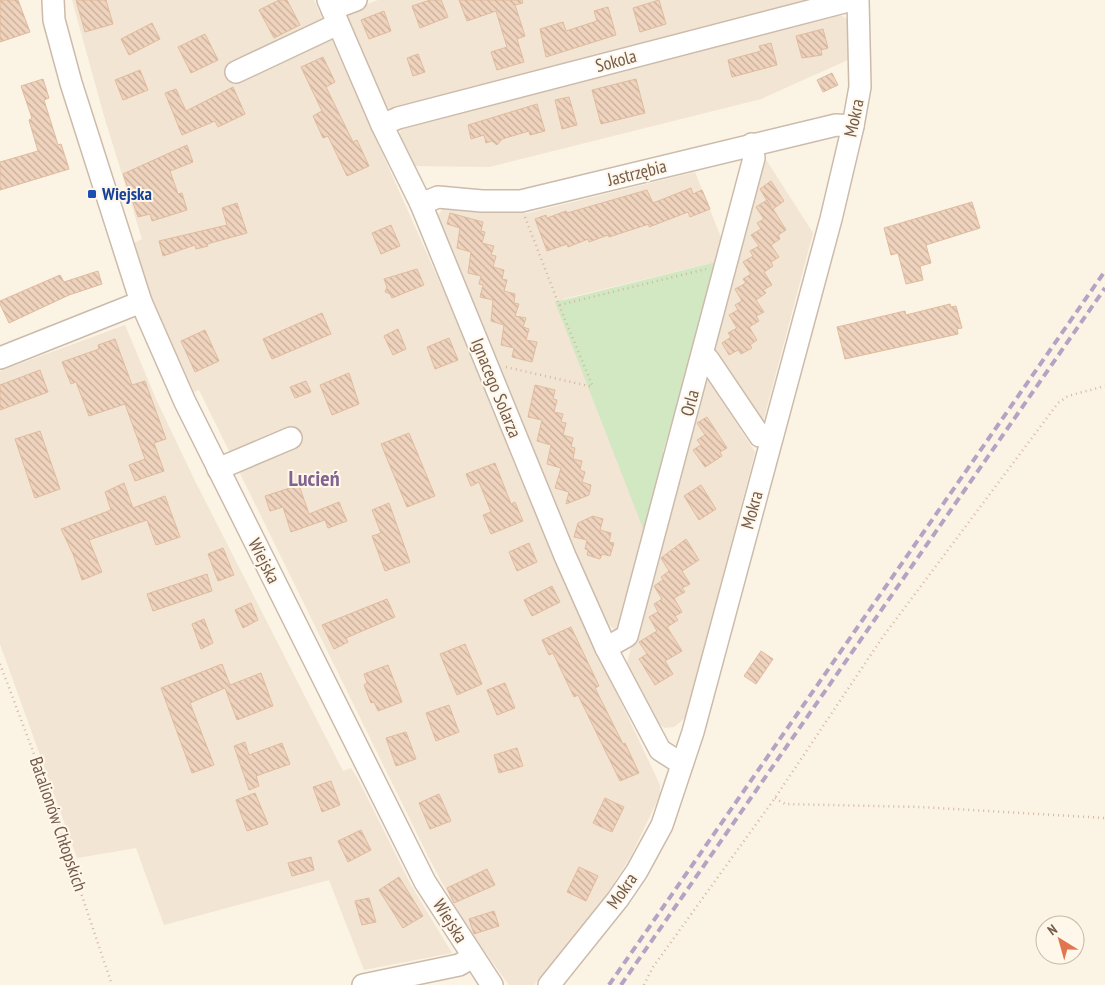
<svg xmlns="http://www.w3.org/2000/svg" width="1105" height="985" font-family="'PT Sans Narrow',sans-serif">
<style>
.residential{fill:#f2e5d3}
.green{fill:#d1e8c3}
.building{fill:url(#building-back-hatch);stroke:#e1bb9e}
.lines{fill:none;stroke-linecap:round;stroke-linejoin:round}
.minor-casing{stroke:#ccbbab;stroke-width:24}
.path{stroke:#d4b7a0;stroke-width:2.5;stroke-dasharray:1 4;stroke-linecap:butt}
.minor{stroke:#fff;stroke-width:21}
.rail{stroke:#b6a3c4;stroke-width:4;stroke-dasharray:8 5;stroke-linecap:butt}
.transit-dot{fill:#1a4fb4;stroke:#fef7ea;stroke-width:2}
.labels{text-anchor:middle;stroke-width:4;stroke-linejoin:round;paint-order:stroke}
.street-label{font-size:18px;fill:#735b4b;stroke:#fef7ea}
.transit-label{font-size:18px;font-weight:bold;fill:#164399;stroke:#fef7ea;text-anchor:start}
.district-label{font-size:22px;font-weight:bold;fill:#82638f;stroke:#fef7ea}
</style>
<defs>
<pattern id="building-back-hatch" width="6" height="6" patternUnits="userSpaceOnUse" patternTransform="scale(1.25)"><rect width="6" height="6" fill="#efd3bd"/><path d="M-1 5l2 2M0 0l6 6M5-1l2 2" fill="none" stroke="#c6ae9c"/></pattern>
</defs>
<rect width="100%" height="100%" fill="#fbf3e4"/>
<g class="residential">
<path d="M72,0H314L444,292L559,571L660,785V795L631,856L596,911L534,985H509L463,922L429,858L199,390L194,392L157,313L132,244L142,239L104,116Z"/>
<path d="M378,0H814L397,110L385,107L347,21L349,11Z"/>
<path d="M837,13L847,19L848,60L761,99L489,167L415,166L399,134L404,126Z"/>
<path d="M765,158L813,233L762,426L711,347L760,163Z"/>
<path d="M695,172L724,245L720,261L563,299L646,536L623,627L614,629L609,625L551,497L494,353L436,217L443,209L483,213H528Z"/>
<path d="M125,325L156,399L195,481L343,771L351,768L358,779L411,885L452,953L364,970L329,880L164,925L136,848L77,858L0,644V371Z"/>
<path d="M704,373L755,452L686,717L674,727L665,728L655,722L627,663Z"/>
</g>
<path class="green" d="M720,261L663,452L667,460L646,536L555,302Z"/>
<g class="building">
<path d="M0,0H18L30,32L0,42Z"/>
<path d="M76,0H106L113,24L85,32Z"/>
<path d="M279,0H287L300,25L274,38L259,10Z"/>
<path d="M430,0H441L448,17L420,28L412,6Z"/>
<path d="M459,0H522L523,3L515,5L525,36L517,39L524,62L497,70L491,52L507,47L496,11L467,21Z"/>
<path d="M659,0L666,24L640,32L633,8Z"/>
<path d="M608,7L616,35L546,57L540,29L563,22L566,31L597,21L594,11Z"/>
<path d="M384,11L391,31L369,39L361,20Z"/>
<path d="M152,23L160,39L129,55L121,39Z"/>
<path d="M823,29L828,48L821,50L822,55L802,58L796,36Z"/>
<path d="M205,34L218,60L191,73L178,47Z"/>
<path d="M771,43L777,65L732,77L728,60L761,51L759,46Z"/>
<path d="M418,54L425,72L413,76L407,58Z"/>
<path d="M323,57L335,82L326,87L353,142L357,140L369,166L347,176L328,136L323,138L313,116L322,111L301,67Z"/>
<path d="M140,70L148,90L123,100L115,80Z"/>
<path d="M832,73L838,85L823,92L817,80Z"/>
<path d="M43,79L49,98L44,100L58,145L61,144L69,169L0,190V162L38,151L29,120L32,118L21,86Z"/>
<path d="M636,79L645,113L601,124L592,90Z"/>
<path d="M233,87L245,114L218,127L215,121L182,135L165,93L176,89L186,111Z"/>
<path d="M569,97L577,125L562,129L555,100Z"/>
<path d="M537,104L545,131L530,135L529,131L502,139L497,145L492,141L486,143L484,135L471,139L468,125Z"/>
<path d="M187,145L193,162L170,171L178,194L182,193L187,210L152,221L150,214L138,217L123,174Z"/>
<path d="M771,181L784,201L773,209L786,230L778,235L780,239L771,245L779,257L771,262L773,266L764,272L772,285L763,290L766,293L756,300L764,312L756,316L759,321L749,327L757,340L750,345L752,348L741,354L738,350L729,355L722,343L731,337L728,333L737,328L729,315L738,310L735,305L742,301L735,289L746,283L743,279L751,274L743,262L753,256L750,251L759,246L751,235L761,229L757,223L764,219L756,207L767,200L771,207L760,189Z"/>
<path d="M691,188L693,194L702,190L710,209L690,217L688,212L649,227V224L609,237L608,235L589,242L588,239L568,247L567,244L547,251L535,219L546,215L547,218L566,211L567,213L647,190L653,203Z"/>
<path d="M972,202L980,228L926,245L931,263L920,266L923,280L906,284L898,253L891,255L884,228Z"/>
<path d="M237,203L247,233L207,244L208,246L196,249L195,245L163,256L159,241L227,225L222,208Z"/>
<path d="M450,213L483,222L481,231L485,232L482,243L494,246L491,255L496,256L493,267L504,270L502,279L507,280L504,291L515,294L514,303L519,304L515,316L526,318L523,327L529,329L526,340L537,342L532,362L512,357L514,348L501,345L504,325L491,321L493,300L480,297L483,285L479,284L481,276L468,273L471,252L457,248L460,228L447,224Z"/>
<path d="M391,225L400,246L381,254L372,233Z"/>
<path d="M417,269L424,285L392,298L390,294L385,292L387,287L384,279Z"/>
<path d="M98,271L102,284L69,295L9,323L0,304V301L60,275L64,282Z"/>
<path d="M950,304L951,307L956,306L962,328L957,329L958,334L845,359L837,327L905,311L906,315Z"/>
<path d="M322,313L331,334L272,359L263,339Z"/>
<path d="M398,329L406,349L393,355L384,336Z"/>
<path d="M205,330L219,361L195,372L181,341Z"/>
<path d="M449,338L458,360L435,369L427,347Z"/>
<path d="M115,339L132,385L145,381L166,439L154,443L164,471L135,481L129,465L145,459L125,404L89,416L76,382L71,384L62,362L99,349L98,345Z"/>
<path d="M40,370L48,392L0,410V385Z"/>
<path d="M349,373L359,404L332,415L320,385Z"/>
<path d="M306,381L311,392L295,398L290,387Z"/>
<path d="M535,385L555,390L553,399L557,400L554,412L563,414L561,422L566,423L563,435L573,438L571,447L575,448L573,459L582,461L580,470L585,472L582,482L591,485L589,495L566,504L569,492L555,488L561,468L547,464L551,445L537,441L542,420L528,417Z"/>
<path d="M707,417L727,448L720,452L722,456L705,467L693,450L701,445L697,440L705,435L697,423Z"/>
<path d="M40,431L60,489L35,498L15,439Z"/>
<path d="M409,433L435,496L407,507L381,444Z"/>
<path d="M495,463L511,504L515,502L523,521L491,534L483,515L491,512L479,482L471,486L466,474Z"/>
<path d="M124,483L133,508L165,496L180,537L156,545L147,520L89,540L102,572L82,580L73,554L61,529L111,510L105,492Z"/>
<path d="M299,485L309,514L339,502L347,521L328,528L325,520L291,532L283,507L270,511L265,496Z"/>
<path d="M701,485L716,509L699,520L684,496Z"/>
<path d="M389,503L410,562L385,571L372,536L381,533L372,510Z"/>
<path d="M593,516L603,519L600,530L611,533L609,542L614,543L610,556L602,554L600,559L587,555L588,550L585,549L587,540L574,537L578,523Z"/>
<path d="M686,539L699,560L682,571L690,584L682,588L685,592L674,598L682,612L675,616L678,620L667,627L682,651L665,661L673,674L655,685L639,659L647,654L639,642L657,631L649,617L658,612L654,604L662,599L654,586L663,580L661,577L669,571L661,558Z"/>
<path d="M529,543L537,562L517,571L509,552Z"/>
<path d="M223,548L234,575L218,581L208,554Z"/>
<path d="M207,574L212,591L153,611L147,594Z"/>
<path d="M552,586L560,602L532,616L524,600Z"/>
<path d="M387,599L395,617L346,638L348,642L334,649L322,625Z"/>
<path d="M251,603L258,620L243,628L235,610Z"/>
<path d="M204,619L213,643L201,649L192,624Z"/>
<path d="M571,627L599,686L595,688L623,744L625,743L639,773L620,781L578,695L574,697L553,653L549,655L542,640Z"/>
<path d="M465,644L482,684L457,695L440,654Z"/>
<path d="M761,651L773,659L756,684L744,676Z"/>
<path d="M222,664L230,685L261,673L273,706L237,720L225,688L190,703L214,765L192,773L161,688Z"/>
<path d="M388,665L402,702L378,711L374,702L371,703L364,685L367,683L364,674Z"/>
<path d="M505,683L515,708L497,715L487,690Z"/>
<path d="M449,705L459,732L436,741L426,713Z"/>
<path d="M406,732L416,759L396,766L386,738Z"/>
<path d="M245,742L249,755L282,743L290,764L256,776L259,786L249,790L234,746Z"/>
<path d="M517,748L523,766L499,773L494,755Z"/>
<path d="M331,781L340,805L322,812L313,787Z"/>
<path d="M255,793L268,824L247,831L236,800Z"/>
<path d="M439,794L451,821L430,829L419,803Z"/>
<path d="M605,798L624,807L612,832L593,823Z"/>
<path d="M361,830L371,850L348,862L338,841Z"/>
<path d="M311,857L314,870L292,876L288,863Z"/>
<path d="M579,867L598,876L586,901L567,892Z"/>
<path d="M487,869L495,885L454,903L447,888Z"/>
<path d="M399,877L423,916L403,928L379,890Z"/>
<path d="M369,898L376,922L362,925L355,901Z"/>
<path d="M494,911L499,926L474,934L469,919Z"/>
</g>
<g class="lines">
<defs>
<g id="minor">
<path d="M53,0L54,20L71,83L141,302L185,402L425,882L492,985"/>
<path d="M328,0L382,125L421,204L565,556L606,648L660,750L682,764"/>
<path d="M332,9L356,0"/>
<path d="M236,72L338,24"/>
<path d="M382,125L398,118L852,0"/>
<path d="M421,204L438,197L482,201H521L836,125L853,126"/>
<path d="M703,357L708,359L760,436L771,438"/>
<path d="M0,358L141,302"/>
<path d="M218,469L291,438"/>
<path d="M606,648L627,636L754,158L752,144"/>
<path d="M363,985L459,965L473,957"/>
<path d="M549,985L618,899L637,871L662,825L693,732L831,219L853,126L860,87L858,0"/>
</g>
</defs>
<use href="#minor" class="minor-casing"/>
<g class="path">
<path d="M525,217L559,305L706,269"/>
<path d="M559,305L593,387"/>
<path d="M506,367L593,387"/>
<path d="M0,664L37,762L112,985"/>
<path d="M775,798L785,804L921,807L1105,818"/>
<path d="M644,985L653,967L775,798L882,638L1058,403L1068,396L1105,386"/>
</g>
<use href="#minor" class="minor"/>
<g class="rail">
<path d="M609,985L1105,271"/>
<path d="M621,985L1105,288"/>
</g>
</g>
<rect class="transit-dot" x="87" y="189" width="10" height="10" rx="2.5"/>
<g class="labels">
<g class="street-label">
<text transform="translate(616 61) rotate(-15)" y="6">Sokola</text>
<text transform="translate(854 118) rotate(-78)" y="6">Mokra</text>
<text transform="translate(637 173) rotate(-14)" y="6">Jastrzębia</text>
<text transform="translate(496 388) rotate(68)" y="6">Ignacego Solarza</text>
<text transform="translate(690 403) rotate(-75)" y="6">Orla</text>
<text transform="translate(752 510) rotate(-75)" y="6">Mokra</text>
<text transform="translate(264 561) rotate(63)" y="6">Wiejska</text>
<text transform="translate(58 824) rotate(71)" y="6">Batalionów Chłopskich</text>
<text transform="translate(622 891) rotate(-55)" y="6">Mokra</text>
<text transform="translate(450 921) rotate(58)" y="6">Wiejska</text>
</g>
<g class="transit-label">
<text x="102" y="200">Wiejska</text>
</g>
<g class="district-label">
<text x="314" y="486">Lucień</text>
</g>
</g>
<g transform="translate(1060 940) rotate(323)"><circle r="24" fill="#fef7ea" stroke="#c6b9aa"/>
<path d="M0-4L9 19L0 12L-9 19Z" fill="#e0754f"/>
<text y="-8" font-size="14" font-weight="bold" text-anchor="middle" fill="#735b4b">N</text>
</g>
</svg>
